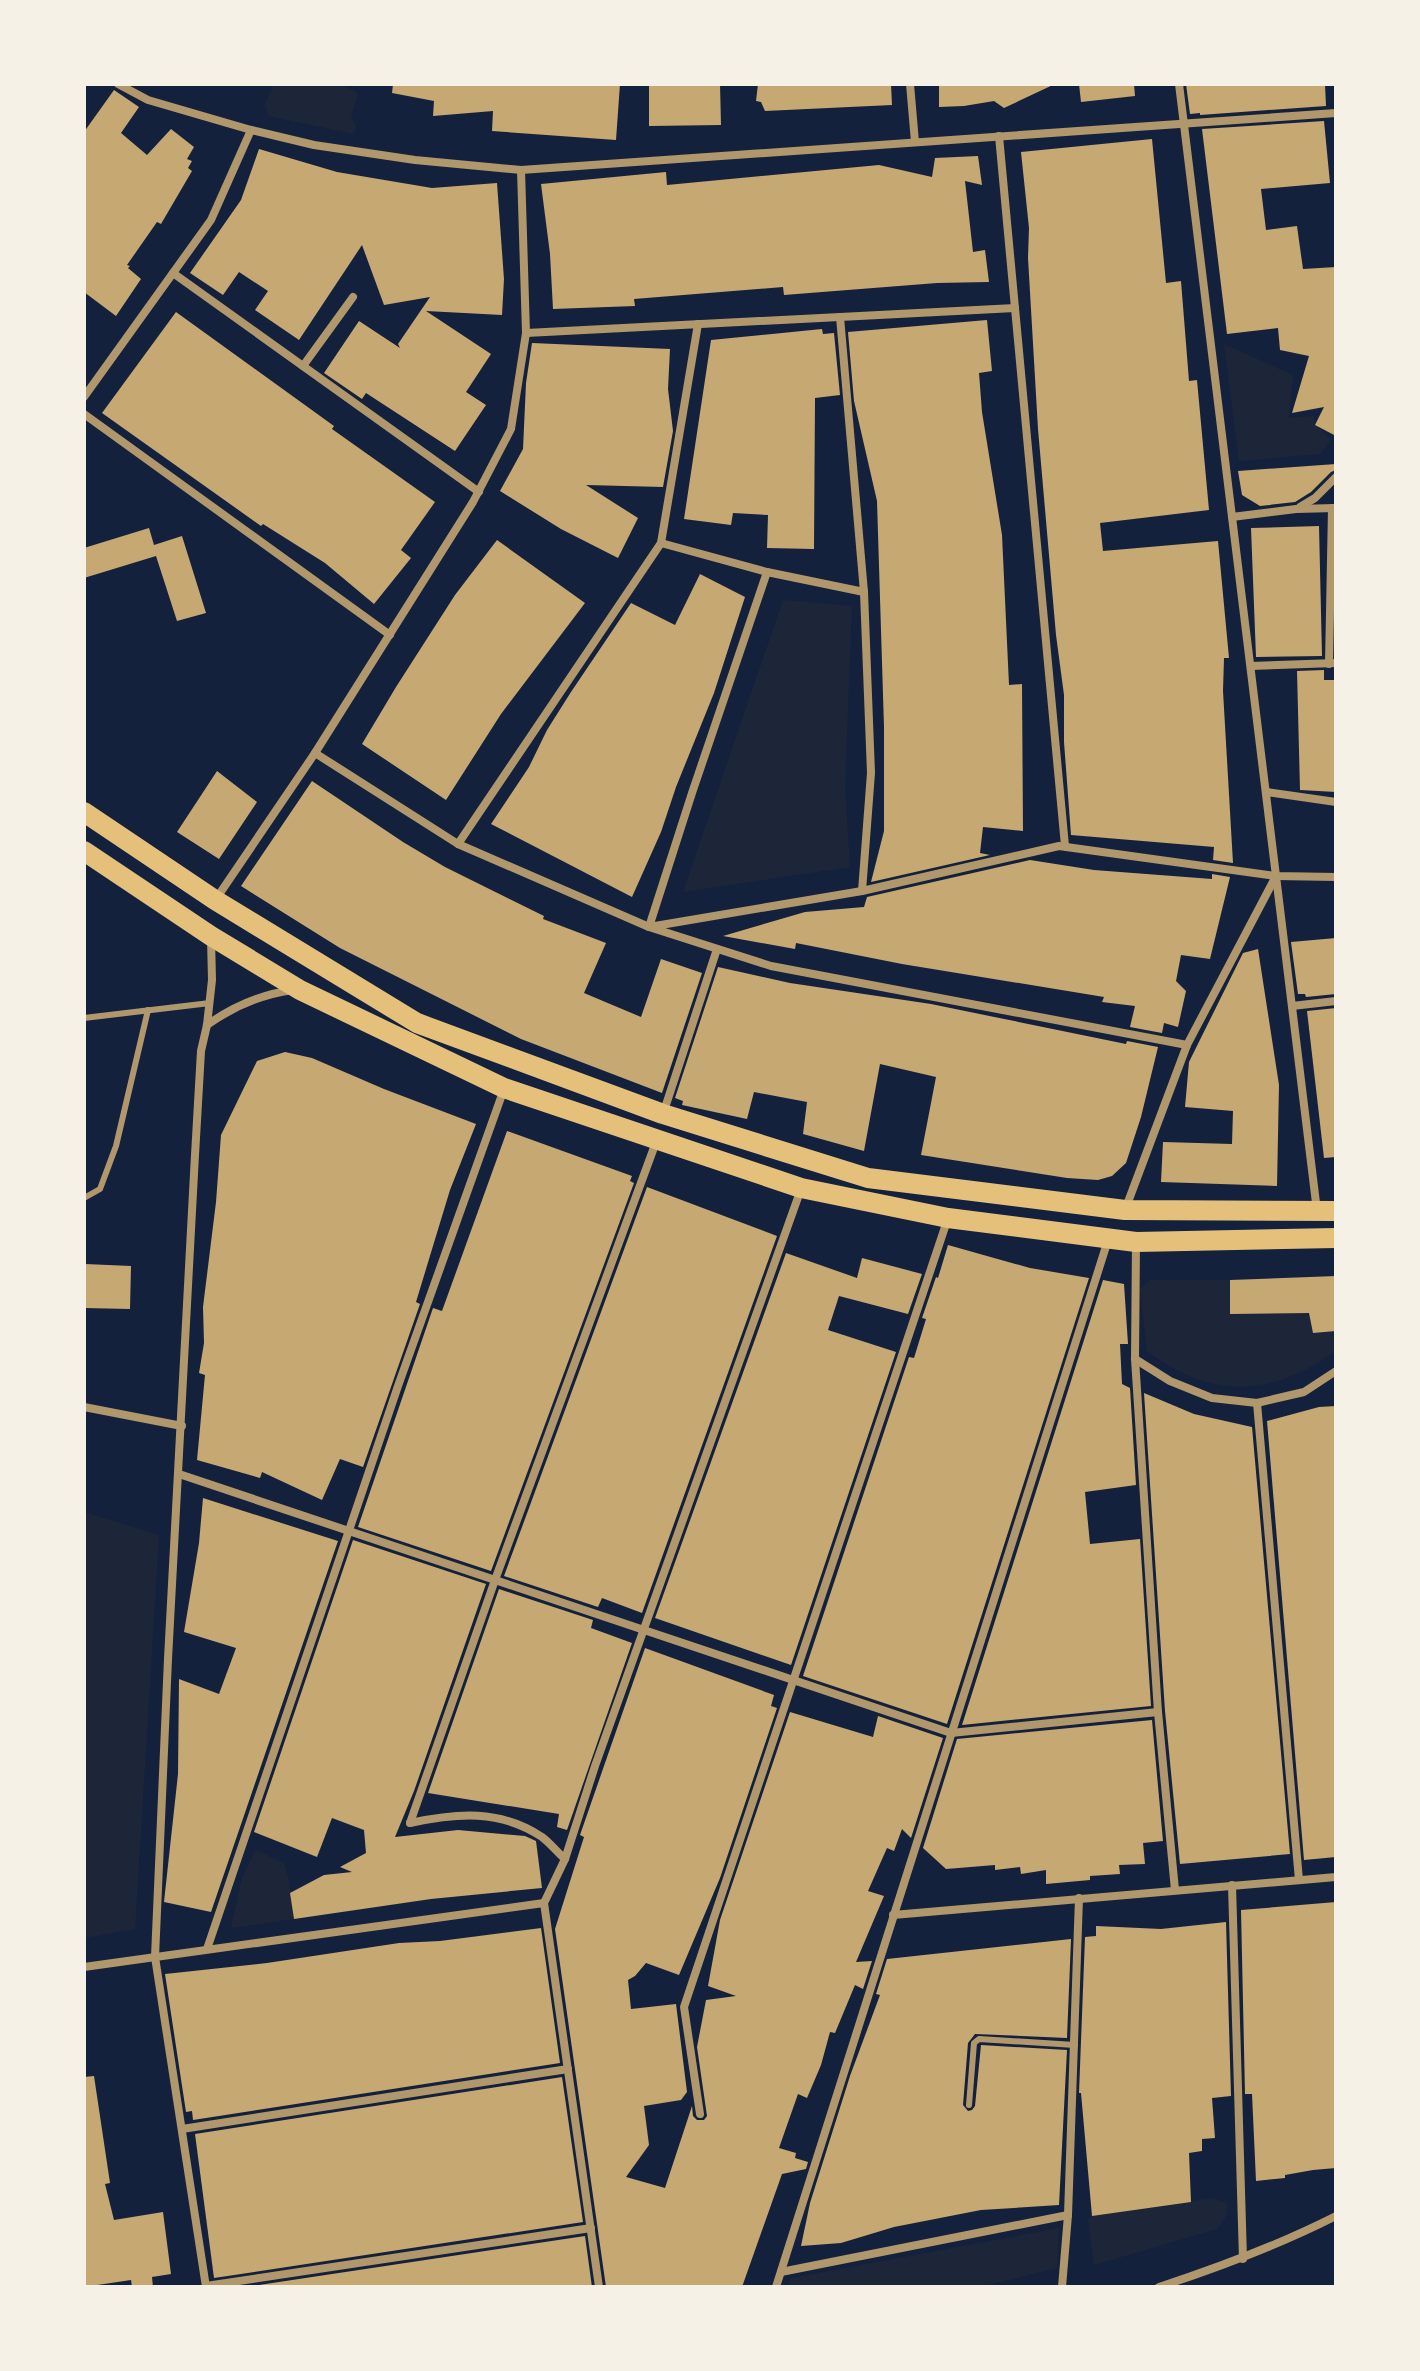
<svg xmlns="http://www.w3.org/2000/svg" width="1420" height="2371" font-family="Mulish,sans-serif">
<style>
.green{fill:#1d2539}
.building{fill:#c6a872}
.lines{fill:none;stroke-linecap:round;stroke-linejoin:round}
.service{stroke:#b1986c;stroke-width:6}
.minor{stroke:#b1986c;stroke-width:8}
.primary{stroke:#e5c07b;stroke-width:20}
</style>
<rect width="100%" height="100%" fill="#14213d"/>
<g class="green">
<path d="M274,84H340L358,93L351,117L356,125L354,134L268,116L265,104Z"/>
<path d="M1224,344L1293,375L1289,418L1313,416L1316,425L1331,440L1320,454L1239,461Z"/>
<path d="M783,600L852,606L845,787L850,867L683,892Z"/>
<path d="M1150,1280H1230L1231,1314L1309,1313L1313,1333L1336,1331V1351C1270,1398 1212,1399 1147,1351L1140,1289Z"/>
<path d="M84,1512L159,1535L135,1929L84,1938Z"/>
<path d="M255,1850L284,1863L289,1880L294,1919L231,1928L242,1878Z"/>
<path d="M1212,2198L1228,2204L1225,2218L1217,2229L1094,2265L1088,2220L1092,2216Z"/>
<path d="M1059,2228L1057,2268L980,2287H788L791,2278Z"/>
</g>
<g class="building">
<path d="M393,84H620L616,140L492,131L493,111L433,116L434,101L392,93Z"/>
<path d="M649,84H720L721,125L649,126Z"/>
<path d="M758,84H891L892,105L765,111L761,102L756,101Z"/>
<path d="M939,84H1055L1004,108L994,101L964,106L939,107Z"/>
<path d="M1079,84H1134L1135,96L1081,102Z"/>
<path d="M1186,84H1325L1326,106L1200,115V113L1190,114Z"/>
<path d="M114,90L139,107L121,133L147,155L171,129L194,147L187,159L192,161L188,168L192,171L161,224L157,222L127,265L130,266L128,268L141,279L116,316L84,292V132Z"/>
<path d="M1324,121L1330,183L1261,189L1266,230L1297,226L1303,269L1336,267V436L1315,425L1324,407L1292,413L1309,356L1280,350L1278,328L1227,334L1202,129Z"/>
<path d="M1152,139L1166,283L1181,281L1189,381L1197,380L1209,510L1100,523L1103,551L1218,541L1229,658H1224L1223,691L1233,863L1213,860L1214,847L1071,835L1064,742V695L1056,635L1038,429L1028,258L1029,228L1021,152Z"/>
<path d="M259,149L337,172L432,188L497,183L504,279L502,315L426,311L491,354L466,392L486,405L455,451L366,393L362,399L324,373L359,321L400,348L398,344L430,297L384,305L362,245L299,340L255,310L268,291L239,272L223,295L190,273L241,200Z"/>
<path d="M978,156L982,185L965,181L973,252L985,250L989,282L937,283L784,295L783,287L634,299L635,306L553,309L550,254L541,184L666,172L667,185L879,165L932,177L935,158Z"/>
<path d="M176,312L334,426L332,429L435,502L401,550L411,558L374,604L325,563L263,524L261,526L102,413Z"/>
<path d="M987,320L992,371L979,373L982,412L1002,535L1009,685L1022,684L1023,831L983,827L980,853L990,855L871,882L884,831V727L877,501L854,401L848,332Z"/>
<path d="M822,329L823,334L834,333L840,395L815,398L814,549L767,548L768,515L733,513L731,525L684,519L711,340Z"/>
<path d="M532,343L670,349L668,389L673,431L663,487L586,485L638,518L618,558L561,529L500,491L523,449L526,383Z"/>
<path d="M1336,464V470L1331,472L1311,492L1295,502L1260,506L1242,495L1238,471Z"/>
<path d="M1319,526L1322,656L1256,657L1251,528Z"/>
<path d="M149,528L154,545L182,536L206,613L177,621L156,556L84,578V548Z"/>
<path d="M497,540L585,603L501,714L446,800L362,744L396,687L455,595Z"/>
<path d="M700,574L745,597L714,693L676,787L661,832L632,897L491,824L529,767L547,730L571,692L631,603L675,625Z"/>
<path d="M1324,670V680H1336V792L1300,790L1297,671Z"/>
<path d="M217,771L257,802L219,859L177,832Z"/>
<path d="M312,781L403,842L445,867L544,916L543,919L606,943L584,993L641,1017L661,959L702,973L662,1093L521,1039L340,948L241,886Z"/>
<path d="M1030,860L1094,870L1212,879V874L1230,877L1210,959L1181,955L1176,981L1186,991L1178,1027L1164,1023L1162,1033L1130,1027L1135,1006L1102,1002L1104,997L902,964L796,943L795,949L723,936L805,912L864,907L867,897Z"/>
<path d="M1336,938V994L1306,997L1305,994H1298L1291,942Z"/>
<path d="M1258,949L1279,1085L1277,1186L1161,1182L1163,1142L1232,1144L1233,1111L1185,1107L1189,1062L1243,953Z"/>
<path d="M718,967L790,983L931,1004L1126,1044L1127,1041L1158,1047L1141,1117L1126,1163L1112,1176L1098,1180L1067,1178L921,1155L936,1077L880,1064L864,1151L803,1134L807,1102L754,1092L747,1119L682,1105L683,1101L675,1098Z"/>
<path d="M1336,1008V1157L1324,1158L1307,1011Z"/>
<path d="M285,1052L312,1058L384,1089L476,1124L450,1190L416,1302L420,1304L363,1467L340,1459L322,1500L262,1472L260,1478L197,1460L205,1375L199,1373L204,1343L203,1307L216,1202L221,1135L257,1061Z"/>
<path d="M507,1131L632,1176L630,1181L634,1183L491,1571L358,1527L433,1308L442,1311Z"/>
<path d="M647,1187L777,1236L642,1613L602,1598L598,1607L504,1576Z"/>
<path d="M948,1245L1030,1268L1089,1278L947,1724L803,1676L909,1357L914,1358L926,1319L922,1318L936,1277L938,1278Z"/>
<path d="M786,1253L857,1278L862,1258L922,1274L908,1314L839,1296L828,1330L896,1352L791,1665L655,1618Z"/>
<path d="M85,1264L131,1266L130,1309L84,1308Z"/>
<path d="M1336,1276V1331L1313,1333L1309,1313L1230,1314V1280Z"/>
<path d="M1103,1280L1124,1284L1128,1344H1120L1122,1384L1130,1388L1136,1485L1085,1492L1090,1544L1140,1539L1151,1706L962,1725Z"/>
<path d="M1144,1393L1194,1414L1252,1427L1290,1854L1180,1864L1165,1711Z"/>
<path d="M1336,1406V1857L1304,1860L1267,1421L1319,1407Z"/>
<path d="M203,1498L338,1541L211,1912L164,1902L178,1774L179,1679L219,1694L236,1648L184,1632L199,1543Z"/>
<path d="M353,1540L486,1584L414,1791L395,1837L458,1830L525,1836L536,1841L542,1888L431,1899L294,1919L290,1893L324,1875L352,1872L340,1867L366,1853L364,1830L332,1818L317,1857L254,1832Z"/>
<path d="M499,1589L593,1620L591,1628L632,1643L567,1830L557,1827L559,1814L428,1793Z"/>
<path d="M645,1648L774,1695L771,1706L777,1708L720,1878L679,1975L646,1963L635,1976L628,1980L631,2009L676,2004L687,2092L681,2100L644,2106L649,2145L626,2177L665,2188L692,2106L693,2116L697,2120H704L707,2116L697,2047L706,2000L736,1996L708,1986L720,1920L790,1712L873,1737L878,1716L943,1738L911,1838L902,1829L894,1851L887,1848L868,1891L884,1896L856,1962L872,1961L863,1989L855,1985L835,2033L830,2032L821,2065L807,2098L798,2094L779,2148L796,2153L795,2158L808,2162L806,2169L782,2174L742,2287H606L555,1929L584,1837L580,1835Z"/>
<path d="M1152,1720L1163,1841L1143,1843L1145,1864L1119,1865L1120,1874L1090,1876V1880L1046,1884V1870L1021,1874L1020,1867L995,1870V1865L946,1869L923,1848L957,1739Z"/>
<path d="M1336,1902V2168L1313,2170L1285,2175V2178L1256,2181L1252,2094H1245L1241,1910Z"/>
<path d="M1226,1922L1231,2096L1212,2098L1215,2138L1202,2139V2151L1189,2153L1191,2202L1092,2216L1081,2093H1079L1085,1937L1096,1936V1926L1161,1929Z"/>
<path d="M541,1928L560,2063L193,2120L192,2111L186,2112L165,1974L267,1963L399,1943L440,1941Z"/>
<path d="M1071,1939L1067,2038L975,2034L968,2043L963,2105L968,2111L972,2110L975,2106L981,2045L1067,2050L1059,2205L981,2210L894,2227L841,2243L801,2246L810,2203L850,2076L880,1995L876,1994L887,1959Z"/>
<path d="M94,2076L110,2183L105,2184L114,2220L163,2212L171,2274L152,2277L153,2287H132L131,2280L84,2287V2077Z"/>
<path d="M562,2077L583,2222L214,2278L195,2134Z"/>
<path d="M585,2236L592,2287H246Z"/>
</g>
<g class="lines">
<g class="service">
<path d="M84,1018L210,1003"/>
<path d="M84,1198L100,1189L116,1146L148,1010"/>
<path d="M969,2105L974,2043L979,2039L1075,2045"/>
</g>
<g class="minor">
<path d="M118,84L148,100L251,130L314,145L415,160L521,170L1336,113"/>
<path d="M910,84L915,142"/>
<path d="M1179,84L1317,1211"/>
<path d="M999,136L1065,846"/>
<path d="M173,273L479,492"/>
<path d="M840,317L864,592L871,773L862,891"/>
<path d="M526,333L1015,308"/>
<path d="M303,366L353,297"/>
<path d="M84,397L211,220L251,130"/>
<path d="M84,414L390,635"/>
<path d="M1300,507L1315,498L1336,477"/>
<path d="M1232,517L1296,509L1335,508"/>
<path d="M661,543L767,572L864,592"/>
<path d="M767,572L692,793L649,927L862,891L1059,846L1276,876L1336,877"/>
<path d="M1329,664L1332,508"/>
<path d="M1251,666L1336,663"/>
<path d="M315,753L458,844L649,927L771,966L1187,1045"/>
<path d="M1266,792L1336,802"/>
<path d="M458,844L661,543L698,324"/>
<path d="M216,899L315,753L473,502L511,429L526,333L521,170"/>
<path d="M1292,1006L1336,1001"/>
<path d="M207,1025C234,1006 261,994 294,990"/>
<path d="M663,1114L717,949"/>
<path d="M1125,1210L1187,1045L1276,876"/>
<path d="M1136,1243L1135,1359L1158,1712L1175,1890"/>
<path d="M1135,1359L1170,1381L1212,1398L1257,1403L1304,1392L1336,1371"/>
<path d="M1257,1403L1299,1880"/>
<path d="M84,1407L182,1426"/>
<path d="M179,1474L951,1733L1158,1712"/>
<path d="M410,1823L495,1580L656,1142"/>
<path d="M410,1823C457,1813 500,1809 542,1837C550,1843 557,1852 565,1859"/>
<path d="M1232,1885L1243,2259"/>
<path d="M893,1915L1336,1877"/>
<path d="M207,1949L398,1386L504,1089"/>
<path d="M84,1967L544,1903"/>
<path d="M700,2114L684,2007L948,1218"/>
<path d="M182,2129L568,2069"/>
<path d="M781,2272L1068,2215"/>
<path d="M206,2286L591,2228"/>
<path d="M206,2287L155,1957L168,1659L195,1155L201,1051L207,1025L212,980L211,938"/>
<path d="M599,2287L544,1903L565,1859L595,1766L801,1189"/>
<path d="M776,2287L1108,1240"/>
<path d="M1062,2287L1068,2215L1079,1898"/>
<path d="M1159,2287C1220,2267 1279,2245 1336,2216"/>
</g>
<g class="primary">
<path d="M84,812L215,900L417,1023L663,1114L868,1178L1125,1210L1336,1211"/>
<path d="M84,851L211,936L300,990L504,1088L801,1188L948,1218L1136,1242L1336,1238"/>
</g>
</g>
<rect width="1420" height="2371" fill="none" stroke="#f6f1e7" stroke-width="172"/>
</svg>
